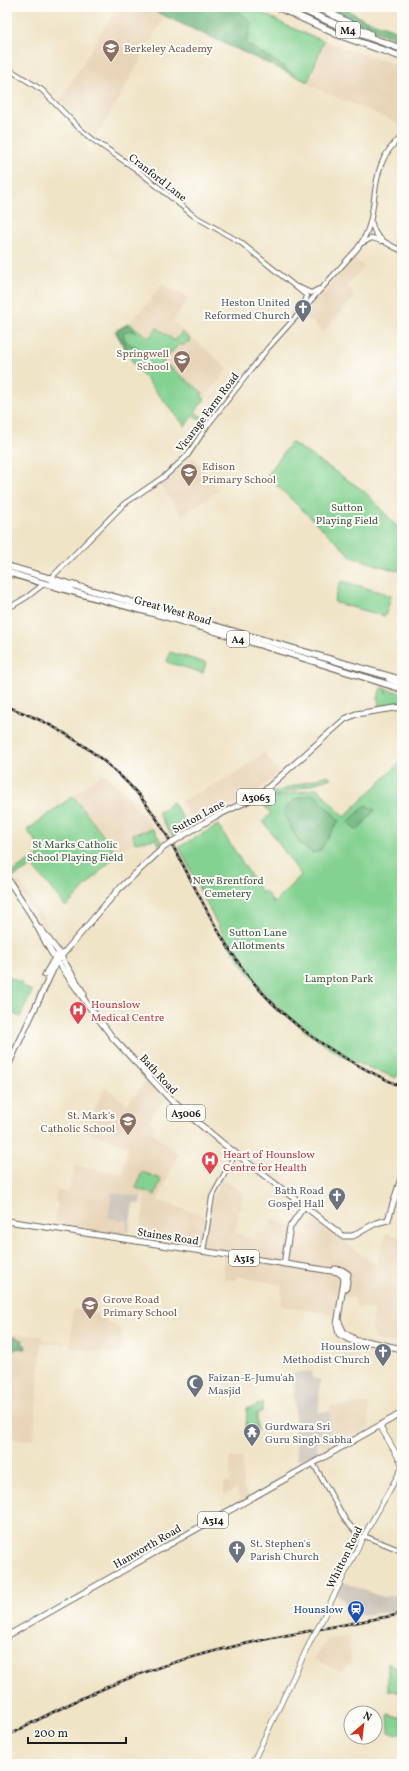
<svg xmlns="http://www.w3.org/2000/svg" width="409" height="1771" font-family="Vollkorn,serif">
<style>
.built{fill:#e8d4b7}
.industrial{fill:#cbc3b8}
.green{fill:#84d292;stroke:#507757}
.forest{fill:#6bb47c;stroke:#44684c}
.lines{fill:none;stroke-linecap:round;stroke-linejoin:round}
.tertiary-casing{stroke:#666258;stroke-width:6}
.secondary-casing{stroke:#666258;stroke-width:6}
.primary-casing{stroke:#666258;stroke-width:7}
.trunk-casing{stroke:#666258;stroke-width:8}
.motorway-casing{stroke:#666258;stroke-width:8}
.tertiary{stroke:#fff;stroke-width:4}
.secondary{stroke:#fff;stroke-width:4.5}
.primary{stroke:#fff;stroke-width:5}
.trunk{stroke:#fff;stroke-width:5.5}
.motorway{stroke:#fff;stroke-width:6}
.rail-casing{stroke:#1c1c1c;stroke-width:2.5}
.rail{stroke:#fdfcf7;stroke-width:1;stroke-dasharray:3;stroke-linecap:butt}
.secondary-bridge-casing{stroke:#666258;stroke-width:6;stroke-linecap:butt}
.primary-bridge-casing{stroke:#666258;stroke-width:7;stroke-linecap:butt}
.secondary-bridge{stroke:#fff;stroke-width:4.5}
.primary-bridge{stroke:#fff;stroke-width:5}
.labels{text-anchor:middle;stroke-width:4;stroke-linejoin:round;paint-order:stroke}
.shield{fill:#fdfcf7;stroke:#605f5e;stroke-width:1}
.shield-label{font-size:10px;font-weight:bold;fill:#1c1c1c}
.education-label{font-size:11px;fill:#785e54;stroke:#fdfcf7;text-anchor:start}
.street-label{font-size:11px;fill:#1c1c1c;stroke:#fdfcf7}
.worship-label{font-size:11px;fill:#5b616d;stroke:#fdfcf7;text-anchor:end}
.park-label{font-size:11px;fill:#405c45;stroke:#fdfcf7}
.health-label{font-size:11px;fill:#be3a42;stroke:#fdfcf7;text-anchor:start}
.transit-label{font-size:11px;fill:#164399;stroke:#fdfcf7;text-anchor:end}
</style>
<rect width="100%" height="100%" fill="#fdfcf7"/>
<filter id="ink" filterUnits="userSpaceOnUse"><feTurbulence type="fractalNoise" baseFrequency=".025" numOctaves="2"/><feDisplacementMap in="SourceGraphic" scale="8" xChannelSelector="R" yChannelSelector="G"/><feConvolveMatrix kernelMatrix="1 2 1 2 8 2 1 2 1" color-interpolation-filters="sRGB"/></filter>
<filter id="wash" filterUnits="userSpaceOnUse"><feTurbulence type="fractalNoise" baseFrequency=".012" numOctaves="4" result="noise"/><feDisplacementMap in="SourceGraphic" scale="16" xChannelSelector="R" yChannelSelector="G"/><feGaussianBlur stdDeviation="0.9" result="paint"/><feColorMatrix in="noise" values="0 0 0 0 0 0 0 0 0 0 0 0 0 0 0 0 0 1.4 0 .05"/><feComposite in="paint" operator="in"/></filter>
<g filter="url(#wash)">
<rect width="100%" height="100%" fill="#f0e4c7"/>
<g class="built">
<path d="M117,7H141L164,17L119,98L96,136L85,128L60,101Z"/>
<path d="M326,41L402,67V125L309,85Z"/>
<path d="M354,258L364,267L346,286L353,292L351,295L354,299L323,332L303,314Z"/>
<path d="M162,284L188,298L173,322L228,368L195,411L208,421L206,424L193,415L187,423L174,413L115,331L129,323L148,303Z"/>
<path d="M193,457L219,490L182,515L160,485Z"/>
<path d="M264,752L279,770V773L259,790L244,799L218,810L196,822L192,821L181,801L240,771Z"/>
<path d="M103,773L130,798L153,829L133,834L135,843L129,845L117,854L73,796Z"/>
<path d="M19,881L48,926L45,928L14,884Z"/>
<path d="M147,1080L165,1100L149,1120L156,1126L152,1131L178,1155L158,1200L209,1217L214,1195L223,1180L243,1193L235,1233L242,1234V1236L255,1238L256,1232L265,1234L266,1228H270L272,1218L277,1219V1221L292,1227L303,1211L375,1264H377L386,1233L402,1238V1344L377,1340L373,1334V1309L356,1307L355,1298L339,1296L337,1315L281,1306L282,1285L237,1276L236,1280H224V1252L139,1239L145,1197L112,1192L128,1221L125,1235L54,1223L58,1203L55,1202L57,1191L69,1192L75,1166L123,1173L128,1146L85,1131L105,1086L127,1104Z"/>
<path d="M82,1306L91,1310L123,1331L120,1354L70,1348L73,1310H81Z"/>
<path d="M7,1333L42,1336V1340L64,1342L65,1344L42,1343L33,1440L7,1439Z"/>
<path d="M369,1404V1428L322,1454L321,1453L320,1443L331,1442L330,1406Z"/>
<path d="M230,1458H242L244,1486L250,1498L242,1504L236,1489L224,1494V1483L230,1482Z"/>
<path d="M350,1636L351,1665L346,1666L341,1671L313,1659L327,1640Z"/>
</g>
<g class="industrial">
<path d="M112,1192L142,1197L140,1204L133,1203L129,1231H126L127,1221L108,1218Z"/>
<path d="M312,1371L313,1379H320L319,1412L330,1411L331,1442L317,1443V1454L297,1460L293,1373Z"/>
<path d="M342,1582L383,1597L402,1594V1611L359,1615L350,1612L344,1600L336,1594Z"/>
</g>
<g class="green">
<path d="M233,7H252L287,26L324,41L308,82L293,75L283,66L245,43L237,8Z"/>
<path d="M129,323L149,338L157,328L175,341L182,332L191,340L189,343L186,342L183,346L179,344L163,362L203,393L201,396L205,399L195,412L208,421L206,424L193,415L185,426L135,366L115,331Z"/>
<path d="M291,442L364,491L402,532V569L397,571L352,557L267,476Z"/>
<path d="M342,581L390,595L391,597L385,616L336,603L334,601L340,583Z"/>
<path d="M170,652L206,663L203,673L167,662Z"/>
<path d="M381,688H385L386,694V689L402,693V703L379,707L378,698Z"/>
<path d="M402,761V1055L398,1061L402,1062V1067L396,1078C377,1070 356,1064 339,1054C308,1036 282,1012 258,986L259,984C223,946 203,894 179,847L218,825L262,893L265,891L274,903L301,875L263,821L271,814L263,804L268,799L317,788L344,817Z"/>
<path d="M328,775L331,778L261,801L269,794Z"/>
<path d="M73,796L117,854L66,907L32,866L13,877L11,873L44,852L27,830Z"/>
<path d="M173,802L188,827L172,836L158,813Z"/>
<path d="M153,829L162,843L159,845L155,839L135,843L133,834Z"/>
<path d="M7,976L23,984L22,986L32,991L20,1017L12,1013L8,1021Z"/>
<path d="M142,1172L161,1179L155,1195L136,1188Z"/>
<path d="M262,1402V1412L257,1413V1431H246L247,1408L254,1407Z"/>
<path d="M388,1663L402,1672V1693L388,1690Z"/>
<path d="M388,1714L402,1718V1735L389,1733Z"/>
</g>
<g class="forest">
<path d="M145,7L237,8L252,24L246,43L283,66L293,75Z"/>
<path d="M327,7H342L363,19L402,32V38C383,39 344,16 327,7Z"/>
<path d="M128,325L135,330L136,333L130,330L123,333C125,341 128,345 136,346L138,349L134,354H130L117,332Z"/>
<path d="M312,794L315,795L339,820L320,851L313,853L300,844L285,817L284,809L295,799Z"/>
<path d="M366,805L375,810L359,829L355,830L348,822Z"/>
<path d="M14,1337L23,1340L22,1344L25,1345L26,1349L16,1348L15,1350H7V1341Z"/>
</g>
</g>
<g filter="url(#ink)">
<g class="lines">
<defs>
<g id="tertiary">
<path d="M7,68L42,90L80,129L95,141L136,169L194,216L240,242L307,296"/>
<path d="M372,223C374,239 388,244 402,251"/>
<path d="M362,243L372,238L381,241"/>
<path d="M298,287L311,293L319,289"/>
<path d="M303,308L307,296"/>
<path d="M50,579L124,504L165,476L187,456L207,426L268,348L357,249C378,222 370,195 381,165C385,153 393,144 402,135"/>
<path d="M7,609L27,597L45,583"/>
<path d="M203,1252L212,1197L232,1160L231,1150"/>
<path d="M313,1463L346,1521L362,1539"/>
<path d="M364,1536L402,1551"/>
</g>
<g id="secondary">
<path d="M380,1426L401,1462L402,1466"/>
<path d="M319,1626L362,1539L402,1468"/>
<path d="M252,1764L312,1638"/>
</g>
<g id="primary">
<path d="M174,841L214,817L252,799L264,791L345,719L356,714L402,707"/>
<path d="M7,878L34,919"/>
<path d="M32,917L51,952L88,1005L113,1038L171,1100L221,1142L343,1236H353L376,1223L388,1220L402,1175"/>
<path d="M41,929L59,953L84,994"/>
<path d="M45,975L56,956"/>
<path d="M7,1068L57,961L118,890L164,847"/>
<path d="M7,1221L338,1272L343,1276L344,1280L337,1325L339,1334L350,1340L368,1342"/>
<path d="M284,1264L290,1227L304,1206"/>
<path d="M335,1269L342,1270L348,1274L346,1288"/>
<path d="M338,1320L344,1333L353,1338"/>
<path d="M366,1341L402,1349"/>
<path d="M7,1636L402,1413"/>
</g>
<g id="trunk">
<path d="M7,566L402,680"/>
<path d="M7,572C56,588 106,601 156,614C238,637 320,663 402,689"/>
<path d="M51,578L54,583L69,588L72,591"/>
<path d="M389,679L402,684"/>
</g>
<g id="motorway">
<path d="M278,7L339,35L402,57"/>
<path d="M296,7L349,30L402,49"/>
<path d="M318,7L370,34"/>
</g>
</defs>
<use href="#tertiary" class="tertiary-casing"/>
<use href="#secondary" class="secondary-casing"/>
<use href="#primary" class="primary-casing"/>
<use href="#trunk" class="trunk-casing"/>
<use href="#motorway" class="motorway-casing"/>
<use href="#tertiary" class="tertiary"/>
<use href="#secondary" class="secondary"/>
<use href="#primary" class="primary"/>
<use href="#trunk" class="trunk"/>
<use href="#motorway" class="motorway"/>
<defs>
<g id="rail">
<path d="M7,707C69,727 134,776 166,834C193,880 213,930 246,973C286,1026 342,1060 402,1087"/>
<path d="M7,1736C63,1706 118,1679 179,1661C252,1639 328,1628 402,1614"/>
</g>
</defs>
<use href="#rail" class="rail-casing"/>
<use href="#rail" class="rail"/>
<defs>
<path id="secondary-bridge" d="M312,1638L319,1626"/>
<path id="primary-bridge" d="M164,847L174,841"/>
</defs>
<use href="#secondary-bridge" class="secondary-bridge-casing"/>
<use href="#primary-bridge" class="primary-bridge-casing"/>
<use href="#secondary-bridge" class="secondary-bridge"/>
<use href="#primary-bridge" class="primary-bridge"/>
</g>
</g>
<defs>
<symbol id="school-pin" viewBox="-11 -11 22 30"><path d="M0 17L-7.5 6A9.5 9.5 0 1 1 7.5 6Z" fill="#8d6e63" stroke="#fdfcf7"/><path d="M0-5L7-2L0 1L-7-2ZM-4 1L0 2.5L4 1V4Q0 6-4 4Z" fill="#fff"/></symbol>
<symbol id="church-pin" viewBox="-11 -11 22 30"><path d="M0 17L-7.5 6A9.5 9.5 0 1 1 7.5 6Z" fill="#6b7280" stroke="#fdfcf7"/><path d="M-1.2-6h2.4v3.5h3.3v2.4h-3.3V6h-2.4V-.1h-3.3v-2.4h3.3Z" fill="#fff"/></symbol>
<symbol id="hospital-pin" viewBox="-11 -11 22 30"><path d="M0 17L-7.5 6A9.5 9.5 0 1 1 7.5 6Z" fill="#e0444e" stroke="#fdfcf7"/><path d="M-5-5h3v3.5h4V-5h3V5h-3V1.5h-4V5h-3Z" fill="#fff"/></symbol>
<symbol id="mosque-pin" viewBox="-11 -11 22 30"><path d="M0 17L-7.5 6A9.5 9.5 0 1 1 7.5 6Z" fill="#6b7280" stroke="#fdfcf7"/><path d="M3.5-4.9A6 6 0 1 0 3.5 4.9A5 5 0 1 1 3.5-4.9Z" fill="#fff"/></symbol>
<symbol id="temple-pin" viewBox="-11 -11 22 30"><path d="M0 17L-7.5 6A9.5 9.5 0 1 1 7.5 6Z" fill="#6b7280" stroke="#fdfcf7"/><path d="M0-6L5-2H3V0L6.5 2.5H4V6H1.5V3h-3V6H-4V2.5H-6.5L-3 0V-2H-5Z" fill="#fff"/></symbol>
<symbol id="station-pin" viewBox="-11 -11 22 30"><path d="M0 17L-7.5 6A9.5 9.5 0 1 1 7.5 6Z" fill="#1a4fb4" stroke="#fdfcf7"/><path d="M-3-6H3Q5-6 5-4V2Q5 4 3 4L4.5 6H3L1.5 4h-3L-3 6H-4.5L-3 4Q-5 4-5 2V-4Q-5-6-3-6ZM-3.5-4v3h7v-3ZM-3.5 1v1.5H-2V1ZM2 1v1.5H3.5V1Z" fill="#fff"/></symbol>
</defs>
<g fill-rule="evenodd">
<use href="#school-pin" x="101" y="38" width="20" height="27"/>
<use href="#church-pin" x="293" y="298" width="20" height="27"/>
<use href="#school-pin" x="172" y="349" width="20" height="27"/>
<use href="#school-pin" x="179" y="462" width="20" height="27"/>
<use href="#hospital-pin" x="68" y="1000" width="20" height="27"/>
<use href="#school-pin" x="118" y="1111" width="20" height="27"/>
<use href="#hospital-pin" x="200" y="1150" width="20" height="27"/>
<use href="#church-pin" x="327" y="1186" width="20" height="27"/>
<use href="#school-pin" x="80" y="1295" width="20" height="27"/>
<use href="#church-pin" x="373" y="1342" width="20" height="27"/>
<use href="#mosque-pin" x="185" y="1373" width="20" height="27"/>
<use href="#temple-pin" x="242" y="1422" width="20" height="27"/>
<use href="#church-pin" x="227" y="1539" width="20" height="27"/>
<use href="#station-pin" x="346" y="1599" width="20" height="27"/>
</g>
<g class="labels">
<g class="shield">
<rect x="336" y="22" width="24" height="16" rx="3"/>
<rect x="227" y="631" width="22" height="16" rx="3"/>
<rect x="237" y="789" width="38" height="16" rx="3"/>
<rect x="167" y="1105" width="38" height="16" rx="3"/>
<rect x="229" y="1250" width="30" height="16" rx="3"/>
<rect x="198" y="1512" width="30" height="16" rx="3"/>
</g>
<g class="shield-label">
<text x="348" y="34">M4</text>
<text x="238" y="643">A4</text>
<text x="256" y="801">A3063</text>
<text x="186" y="1117">A3006</text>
<text x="244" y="1262">A315</text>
<text x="213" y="1524">A314</text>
</g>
<g class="education-label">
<text x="124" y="52">Berkeley Academy</text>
<text x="169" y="357" text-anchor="end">Springwell<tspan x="169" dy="13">School</tspan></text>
<text x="202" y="470">Edison<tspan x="202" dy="13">Primary School</tspan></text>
<text x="115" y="1119" text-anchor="end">St. Mark's<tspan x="115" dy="13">Catholic School</tspan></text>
<text x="103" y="1303">Grove Road<tspan x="103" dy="13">Primary School</tspan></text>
</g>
<g class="street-label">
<text transform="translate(158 177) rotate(38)" y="4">Cranford Lane</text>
<text transform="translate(207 412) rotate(-53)" y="4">Vicarage Farm Road</text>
<text transform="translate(173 610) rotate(16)" y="4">Great West Road</text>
<text transform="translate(198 816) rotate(-29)" y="4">Sutton Lane</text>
<text transform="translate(159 1074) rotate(47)" y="4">Bath Road</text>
<text transform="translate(168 1236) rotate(9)" y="4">Staines Road</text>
<text transform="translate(147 1546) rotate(-30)" y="4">Hanworth Road</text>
<text transform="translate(344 1557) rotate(-64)" y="4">Whitton Road</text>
</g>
<g class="worship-label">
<text x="290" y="306">Heston United<tspan x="290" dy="13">Reformed Church</tspan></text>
<text x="324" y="1194">Bath Road<tspan x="324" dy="13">Gospel Hall</tspan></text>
<text x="370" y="1350">Hounslow<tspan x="370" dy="13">Methodist Church</tspan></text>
<text x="208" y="1381" text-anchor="start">Faizan-E-Jumu'ah<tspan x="208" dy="13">Masjid</tspan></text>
<text x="265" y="1430" text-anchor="start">Gurdwara Sri<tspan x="265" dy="13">Guru Singh Sabha</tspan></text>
<text x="250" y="1547" text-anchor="start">St. Stephen's<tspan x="250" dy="13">Parish Church</tspan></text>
</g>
<g class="park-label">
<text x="347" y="511">Sutton<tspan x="347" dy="13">Playing Field</tspan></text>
<text x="75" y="848">St Marks Catholic<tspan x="75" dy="13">School Playing Field</tspan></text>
<text x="228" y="884">New Brentford<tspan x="228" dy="13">Cemetery</tspan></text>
<text x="258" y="936">Sutton Lane<tspan x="258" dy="13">Allotments</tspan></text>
<text x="339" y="982">Lampton Park</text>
</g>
<g class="health-label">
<text x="91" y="1008">Hounslow<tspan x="91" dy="13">Medical Centre</tspan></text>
<text x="223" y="1158">Heart of Hounslow<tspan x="223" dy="13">Centre for Health</tspan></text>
</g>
<g class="transit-label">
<text x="343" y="1613">Hounslow</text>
</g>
</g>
<rect width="409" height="1771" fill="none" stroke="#fdfcf7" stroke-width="24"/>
<g transform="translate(363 1725) rotate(28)"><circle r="19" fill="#fdfcf7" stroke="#a3a29f"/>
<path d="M0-3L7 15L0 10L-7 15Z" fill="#c8321e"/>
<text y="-6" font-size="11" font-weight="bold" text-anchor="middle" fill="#1c1c1c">N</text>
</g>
<path d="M28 1737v6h98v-6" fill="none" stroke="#1c1c1c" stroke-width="2"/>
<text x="34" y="1737" font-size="12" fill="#1c1c1c" stroke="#fdfcf7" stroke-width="3" paint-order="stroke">200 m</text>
</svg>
